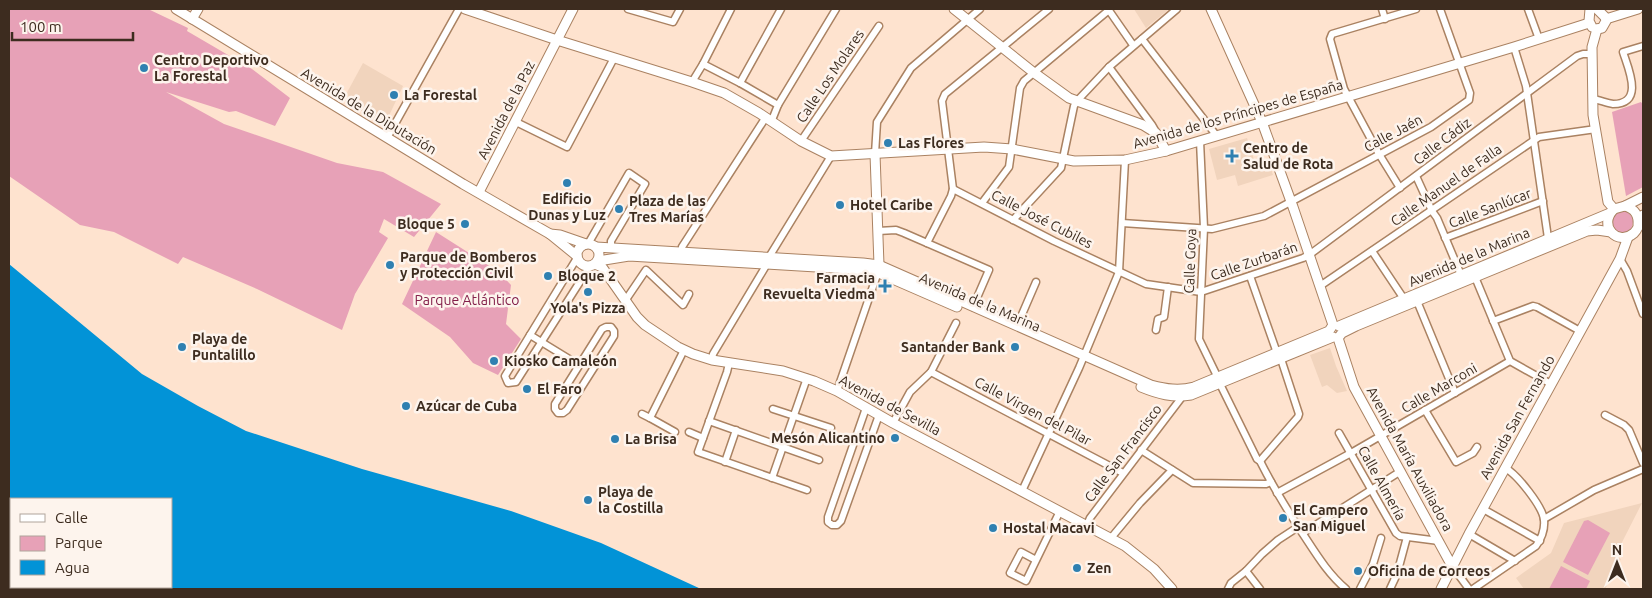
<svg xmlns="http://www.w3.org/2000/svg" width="1652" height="598" font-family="Ubuntu,sans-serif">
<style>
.built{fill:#f1d4bd}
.green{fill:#e7a1b7}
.water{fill:#0293d7;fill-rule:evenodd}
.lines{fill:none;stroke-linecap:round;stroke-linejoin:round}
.street-casing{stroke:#aa8262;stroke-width:9}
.secondary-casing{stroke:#aa8262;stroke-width:11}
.street{stroke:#fff;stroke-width:6}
.secondary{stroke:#fff;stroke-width:9}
.poi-dot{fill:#2f80b1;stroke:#fdf4ed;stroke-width:2}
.labels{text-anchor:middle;stroke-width:5;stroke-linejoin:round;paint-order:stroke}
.poi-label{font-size:14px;font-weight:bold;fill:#3d2c1f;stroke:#fdf4ed;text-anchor:start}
.street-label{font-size:14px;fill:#3d2c1f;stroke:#fdf4ed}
.park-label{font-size:14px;fill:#831f4a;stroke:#fdf4ed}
</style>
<rect width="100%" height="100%" fill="#fee3cf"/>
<g class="built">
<path d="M1134,9H1169L1146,28Z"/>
<path d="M363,63L403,86L386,122L382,123L343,100Z"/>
<path d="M1247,138L1256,166L1269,163L1273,175L1238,186L1235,175L1217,180L1209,149Z"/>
<path d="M1330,348L1336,366L1347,391L1337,393L1327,385L1322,387L1310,355Z"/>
<path d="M1642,503L1615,556L1621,559L1605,589H1524L1516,578L1551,553L1564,523Z"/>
</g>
<g class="green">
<path d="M9,9H148L188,28L187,31L252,69L290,98L275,126L236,111L229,112L166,92L224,124L337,163L383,172L441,204L414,237L384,219L379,232L388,238L355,294L342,330L257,289L183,257L178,264L114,232L80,225L9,176Z"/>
<path d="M1641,102L1643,105V187L1626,196L1612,112Z"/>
<circle cx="1622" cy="222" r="11"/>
<path d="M436,232L499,272L511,285L506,324L521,339L498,375L473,363L450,337L402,304Z"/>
<path d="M1588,520L1610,533L1588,575L1563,562L1584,521Z"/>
<path d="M1561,566L1590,581L1586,589H1549Z"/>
</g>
<path class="water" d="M9,264L142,374L198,406L246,431L362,469L511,511L601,543L701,589H9ZM11,499H171V587H11Z"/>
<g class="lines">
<defs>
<g id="street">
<path d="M628,9L673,22L680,9"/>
<path d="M1108,9L1133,45"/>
<path d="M1382,9L1385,19"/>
<path d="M1528,9L1539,39"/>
<path d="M1142,39L1216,135"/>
<path d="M1514,47L1526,86L1548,238"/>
<path d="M703,64L731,9"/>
<path d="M1109,67L1152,125L1156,132"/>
<path d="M692,82L703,64L740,83L778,105L772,120"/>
<path d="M740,83L781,9"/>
<path d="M1593,99C1600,100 1606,103 1613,104C1645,104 1628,68 1623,52L1643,46"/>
<path d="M778,105L836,9"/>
<path d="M516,122L567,147L614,58"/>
<path d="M387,138L459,9"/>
<path d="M801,141L879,26"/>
<path d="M1200,141L1204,228L1199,339L1218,378"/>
<path d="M875,154L877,122L911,68L980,9"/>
<path d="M1416,176L1432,211L1437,218L1461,275"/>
<path d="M1400,188L1379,154L1344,89L1330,39L1332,34L1416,9"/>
<path d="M953,189L1054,241L1146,284L1201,292L1303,258L1309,255L1577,56L1583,54H1592"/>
<path d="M982,203L1009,167L1020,88L1024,81L1109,10"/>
<path d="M1013,220L1061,168L1074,106L1077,101L1109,67L1177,9"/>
<path d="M1122,223L1212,229L1264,216L1431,127L1469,100L1470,93L1440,9"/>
<path d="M878,231L896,230L904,233L989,270L973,307"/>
<path d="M1445,238L1543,201"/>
<path d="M927,243L951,196L953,189L942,101L945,94L1049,9"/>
<path d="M588,244L629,173L645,184L611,241V247"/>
<path d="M1372,251L1404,299"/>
<path d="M681,252L682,247L766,117"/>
<path d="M769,257L831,156"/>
<path d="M577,258L505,376L508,383L516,382L590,266"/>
<path d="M1620,259L1627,271L1643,314"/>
<path d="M1250,276L1277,353"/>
<path d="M1475,277L1510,361L1551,384"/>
<path d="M1320,286L1539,137L1596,129"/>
<path d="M625,301L646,270L683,305L689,294"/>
<path d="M1417,301L1455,393"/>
<path d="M1493,321L1533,306L1537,307L1580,331"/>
<path d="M1017,326L1036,282"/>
<path d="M606,327H611L614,331V336L567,410L563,413H558L555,409V404L602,329Z"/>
<path d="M1156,330L1158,319L1164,317L1168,287"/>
<path d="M530,335L579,365"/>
<path d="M712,360L713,354L767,264"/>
<path d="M729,363L727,372L698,452L807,490"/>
<path d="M931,372L1123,473"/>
<path d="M1220,384L1257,459L1260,461C1272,485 1286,508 1301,531C1315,552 1327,573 1346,589"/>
<path d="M837,391L879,269"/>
<path d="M866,408L828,517V522L832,525H837L841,521L879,415"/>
<path d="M773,409L831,428"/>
<path d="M1425,410L1456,462L1473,453L1477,447"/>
<path d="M642,414L650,418"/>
<path d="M1605,415L1624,425L1629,430L1643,463"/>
<path d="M709,421L819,460"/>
<path d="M893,423L910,392L931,372L956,323"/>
<path d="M675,432L650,418L684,350"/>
<path d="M689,432L703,438"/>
<path d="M1339,433L1396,533L1400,536L1439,541"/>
<path d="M1141,450L1193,483L1266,484L1271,482"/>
<path d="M1260,461L1298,417L1299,414L1281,359"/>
<path d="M725,462L736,430"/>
<path d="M772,478L807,378"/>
<path d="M1022,491L1079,368L1119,272L1125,160"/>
<path d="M1277,493L1351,453L1510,361"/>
<path d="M1483,509L1540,541"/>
<path d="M1544,519L1594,490L1643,469"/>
<path d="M1087,525L1090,518L1182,397"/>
<path d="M1303,533L1401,471"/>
<path d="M1469,534L1515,561"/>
<path d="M1111,538L1140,503L1172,470"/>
<path d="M1036,560L1021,552L1010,573L1026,581L1060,511"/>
<path d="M1452,566L1469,589"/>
<path d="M1246,571L1260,589"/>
<path d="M1228,589L1231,583L1246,571L1262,554L1278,540L1298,527"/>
<path d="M1360,589L1373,564L1381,538"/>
<path d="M1390,589L1397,574L1407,537"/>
<path d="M1473,589L1536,546C1541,539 1545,530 1544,520C1543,507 1517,474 1505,468"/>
</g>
<g id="secondary">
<path d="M176,9L463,184L550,234L577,256"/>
<path d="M465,9L557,40L692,82L724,93L759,113L801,141L831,156L984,147L1012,149L1074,161L1125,160L1166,151L1514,47L1589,23"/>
<path d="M954,9L1033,72L1069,98L1143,125L1156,133L1166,151"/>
<path d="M1211,9L1262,122L1293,207L1333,325"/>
<path d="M1590,9L1589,21L1592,27"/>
<path d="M192,19L198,9"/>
<path d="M1606,19L1638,9"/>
<path d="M1597,29L1592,47L1593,115L1608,202L1614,209"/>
<path d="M1597,29L1602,28L1606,21L1605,17L1597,9"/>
<path d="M875,154L879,265"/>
<path d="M479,192L573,9"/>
<path d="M1625,206L1643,197"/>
<path d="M1638,226C1639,215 1635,209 1625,206L1614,209C1597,226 1618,247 1634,233C1638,229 1641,221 1643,215"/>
<path d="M550,234L560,235L586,244"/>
<circle cx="588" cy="255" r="11"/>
<path d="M596,247L863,263L879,265L1151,385C1166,389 1179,391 1194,387L1329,331L1333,325"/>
<path d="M598,261L629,256L866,270L879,273L957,307"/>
<path d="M595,264L602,267L637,317L645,325L678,347L693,354L712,360L783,371L814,381L837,391L893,423L1125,546L1154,569L1172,589"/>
<path d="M1339,326L1610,213"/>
<path d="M1338,338L1342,333L1356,326L1587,231L1597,230L1611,232"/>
<path d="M1338,338L1354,387L1452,566"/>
<path d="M1141,387C1158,394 1173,398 1191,395L1333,337"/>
<path d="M1441,589L1469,534L1620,259L1628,237"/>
</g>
</defs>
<use href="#street" class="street-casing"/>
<use href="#secondary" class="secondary-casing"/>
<use href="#street" class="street"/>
<use href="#secondary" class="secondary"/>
</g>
<g class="poi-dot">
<circle cx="144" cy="68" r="5"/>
<circle cx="394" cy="95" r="5"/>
<circle cx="888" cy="143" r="5"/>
<path d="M1229.5 148.5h5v5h5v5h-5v5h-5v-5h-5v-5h5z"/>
<circle cx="567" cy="183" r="5"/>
<circle cx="840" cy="205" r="5"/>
<circle cx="619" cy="209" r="5"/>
<circle cx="465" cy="224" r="5"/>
<circle cx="390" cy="265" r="5"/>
<circle cx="548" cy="276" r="5"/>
<path d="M882.5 278.5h5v5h5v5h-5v5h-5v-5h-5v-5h5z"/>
<circle cx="588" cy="292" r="5"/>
<circle cx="182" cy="347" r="5"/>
<circle cx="1015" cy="347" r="5"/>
<circle cx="494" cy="361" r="5"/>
<circle cx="527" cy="389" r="5"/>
<circle cx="406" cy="406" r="5"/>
<circle cx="895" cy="438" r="5"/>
<circle cx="615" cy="439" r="5"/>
<circle cx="588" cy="500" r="5"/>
<circle cx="1283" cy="518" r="5"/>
<circle cx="993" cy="528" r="5"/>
<circle cx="1077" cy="568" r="5"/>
<circle cx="1358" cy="571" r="5"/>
</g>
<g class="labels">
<g class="poi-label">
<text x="154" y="65">Centro Deportivo<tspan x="154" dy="16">La Forestal</tspan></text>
<text x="404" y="100">La Forestal</text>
<text x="898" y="148">Las Flores</text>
<text x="1243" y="153">Centro de<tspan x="1243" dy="16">Salud de Rota</tspan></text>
<text x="567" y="204" text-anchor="middle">Edificio<tspan x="567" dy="16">Dunas y Luz</tspan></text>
<text x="629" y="206">Plaza de las<tspan x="629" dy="16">Tres Marías</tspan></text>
<text x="850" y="210">Hotel Caribe</text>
<text x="455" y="229" text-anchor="end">Bloque 5</text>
<text x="400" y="262">Parque de Bomberos<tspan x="400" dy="16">y Protección Civil</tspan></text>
<text x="558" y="281">Bloque 2</text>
<text x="875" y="283" text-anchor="end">Farmacia<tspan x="875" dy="16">Revuelta Viedma</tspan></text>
<text x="588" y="313" text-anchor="middle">Yola's Pizza</text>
<text x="192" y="344">Playa de<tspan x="192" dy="16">Puntalillo</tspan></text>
<text x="1005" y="352" text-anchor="end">Santander Bank</text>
<text x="504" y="366">Kiosko Camaleón</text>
<text x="537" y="394">El Faro</text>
<text x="416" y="411">Azúcar de Cuba</text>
<text x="885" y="443" text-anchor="end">Mesón Alicantino</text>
<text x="625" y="444">La Brisa</text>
<text x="598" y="497">Playa de<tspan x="598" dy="16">la Costilla</tspan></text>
<text x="1293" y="515">El Campero<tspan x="1293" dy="16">San Miguel</tspan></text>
<text x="1003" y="533">Hostal Macavi</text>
<text x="1087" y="573">Zen</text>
<text x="1368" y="576">Oficina de Correos</text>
</g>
<g class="street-label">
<text transform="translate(830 76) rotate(-56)" y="5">Calle Los Molares</text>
<text transform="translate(506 110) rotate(-63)" y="5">Avenida de la Paz</text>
<text transform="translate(369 111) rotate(31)" y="5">Avenida de la Diputación</text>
<text transform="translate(1238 114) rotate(-16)" y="5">Avenida de los Príncipes de España</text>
<text transform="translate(1393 133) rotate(-28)" y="5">Calle Jaén</text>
<text transform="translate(1442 141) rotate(-37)" y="5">Calle Cádiz</text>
<text transform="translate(1446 185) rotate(-35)" y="5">Calle Manuel de Falla</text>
<text transform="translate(1490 208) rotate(-21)" y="5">Calle Sanlúcar</text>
<text transform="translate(1042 219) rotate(27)" y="5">Calle José Cubiles</text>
<text transform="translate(1469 257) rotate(-23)" y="5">Avenida de la Marina</text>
<text transform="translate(1190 261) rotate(-88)" y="5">Calle Goya</text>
<text transform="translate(1254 261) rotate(-19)" y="5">Calle Zurbarán</text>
<text transform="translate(980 302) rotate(23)" y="5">Avenida de la Marina</text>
<text transform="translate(1439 388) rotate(-30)" y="5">Calle Marconi</text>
<text transform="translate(890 405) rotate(28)" y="5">Avenida de Sevilla</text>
<text transform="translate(1033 411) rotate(28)" y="5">Calle Virgen del Pilar</text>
<text transform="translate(1517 417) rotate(-61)" y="5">Avenida San Fernando</text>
<text transform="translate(1123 453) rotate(-53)" y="5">Calle San Francisco</text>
<text transform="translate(1410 459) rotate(61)" y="5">Avenida María Auxiliadora</text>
<text transform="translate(1382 483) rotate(61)" y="5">Calle Almería</text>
</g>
<g class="park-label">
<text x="467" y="305">Parque Atlántico</text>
</g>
</g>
<rect width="1652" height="598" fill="none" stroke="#3d2c1f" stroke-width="20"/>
<rect x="10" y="498" width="162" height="90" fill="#fdf4ed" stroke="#b0a49b"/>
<rect x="20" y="514" width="25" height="8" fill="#ffffff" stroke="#b0a49b"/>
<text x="55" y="523" font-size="15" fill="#3d2c1f">Calle</text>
<rect x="20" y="536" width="25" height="15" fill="#e7a1b7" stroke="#b0a49b"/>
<text x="55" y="548" font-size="15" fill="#3d2c1f">Parque</text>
<rect x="20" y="560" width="25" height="15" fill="#0293d7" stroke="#b0a49b"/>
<text x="55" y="573" font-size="15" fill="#3d2c1f">Agua</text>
<g transform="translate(1617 563)" stroke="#fdf4ed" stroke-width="4" paint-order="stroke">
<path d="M0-4L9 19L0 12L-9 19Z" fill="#3d2c1f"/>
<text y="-8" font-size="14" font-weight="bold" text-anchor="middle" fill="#3d2c1f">N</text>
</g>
<path d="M12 32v8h121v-8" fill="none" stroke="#3d2c1f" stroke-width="2.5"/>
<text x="20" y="32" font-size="15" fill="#3d2c1f" stroke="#fdf4ed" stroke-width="4" paint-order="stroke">100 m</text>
</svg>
